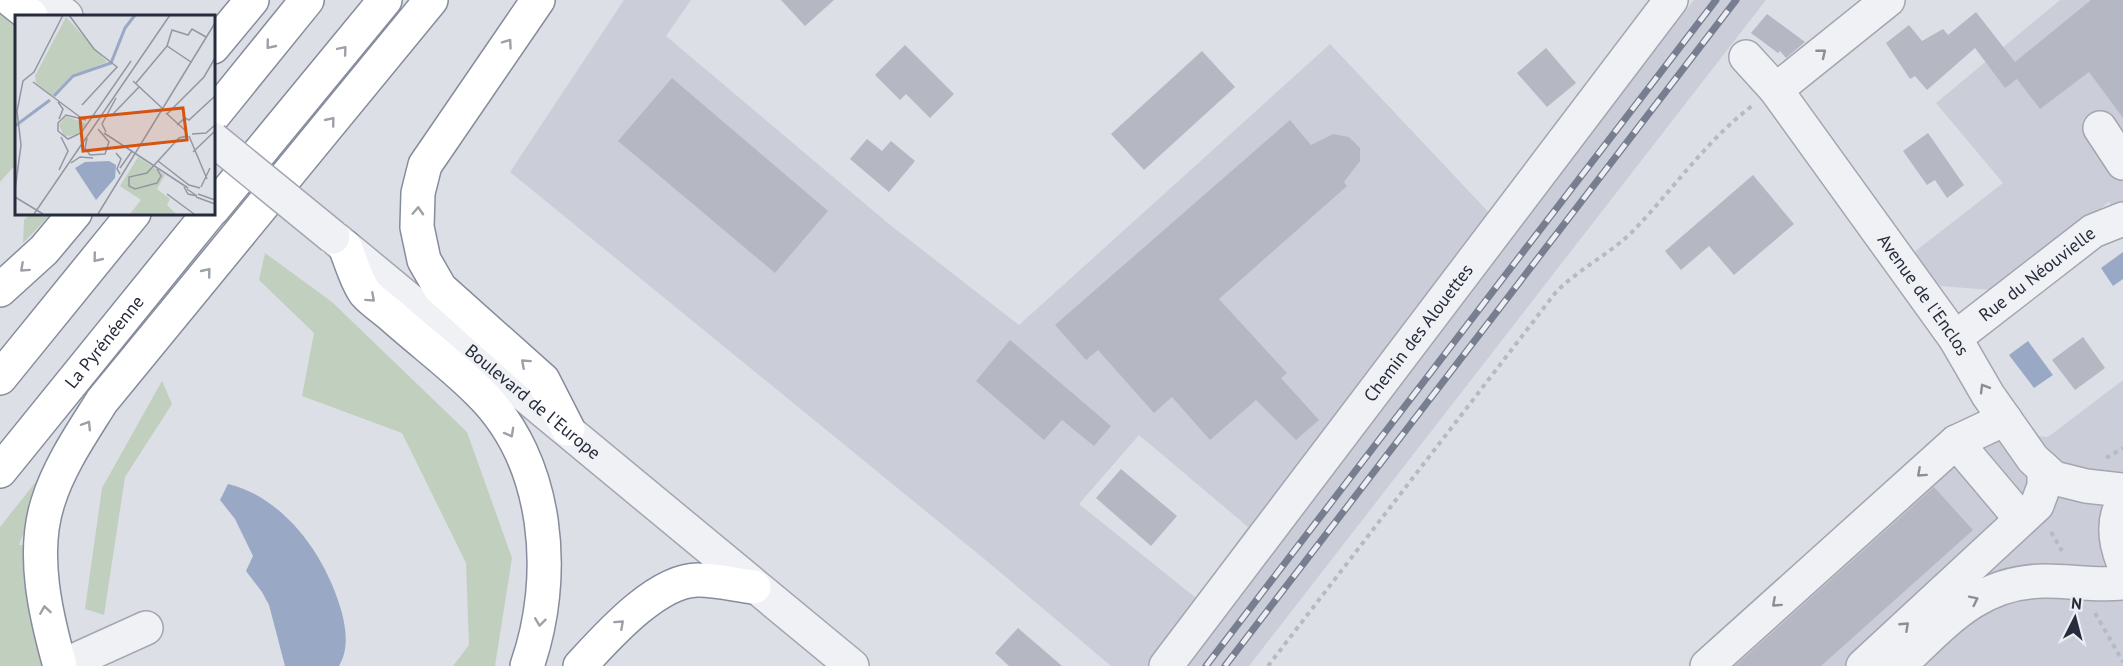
<svg xmlns="http://www.w3.org/2000/svg" width="2123" height="666" font-family="'PT Sans',sans-serif">
<style>
.built{fill:#cbced8;fill-rule:evenodd}
.green{fill:#c1cfbe}
.water{fill:#99a9c5}
.building{fill:#b5b8c2}
.lines{fill:none;stroke-linecap:round;stroke-linejoin:round}
.minor-casing{stroke:#a3a6b0;stroke-width:36}
.highway-casing{stroke:#858c9c;stroke-width:36}
.path{stroke:#b7bac1;stroke-width:4;stroke-dasharray:4.5 4.5;stroke-linecap:butt}
.minor{stroke:#eff1f5;stroke-width:33}
.highway{stroke:#fff;stroke-width:33}
.rail-casing{stroke:#777e8f;stroke-width:7}
.rail{stroke:#eceef4;stroke-width:4.5;stroke-dasharray:14;stroke-linecap:butt}
.minor-bridge-casing{stroke:#a3a6b0;stroke-width:36;stroke-linecap:butt}
.minor-bridge{stroke:#eff1f5;stroke-width:33}
.oneway{stroke:#9ea0a7}
.oneway2{stroke:#8b8e98}
.labels{text-anchor:middle;stroke-width:4.5;stroke-linejoin:round;paint-order:stroke}
.street-label{font-size:18px;fill:#272c3c;stroke:#eceef4}
.inset-river{fill:none;stroke:#99a9c5;stroke-width:3}
.inset-road{fill:none;stroke:#9497a2;stroke-width:1.5}
.view{fill:#d55411;fill-opacity:0.15;stroke:#d55411;stroke-width:3}
.inset-edge{fill:none;stroke:#272c3c;stroke-width:3}
</style>
<rect width="100%" height="100%" fill="#dddfe6"/>
<g class="built">
<path d="M624,0H691L666,36L889,224L1019,325L1330,44L1512,237L1694,0H1766L1249,666H1111L988,562L510,172ZM1139,435L1248,527L1196,598L1079,504Z"/>
<path d="M2060,0H2123V219L2109,202L1992,290L1940,286L1913,253L2003,183L1936,103Z"/>
<path d="M2123,380V666H1697L1971,429L2048,437Z"/>
</g>
<g class="green">
<path d="M0,11L16,25V164L0,182Z"/>
<path d="M31,213H52L23,243L24,220Z"/>
<path d="M265,253L332,302L467,432L512,558L495,666H453L469,645L466,563L402,433L302,396L314,333L259,280Z"/>
<path d="M162,381L172,404L125,477L104,615L85,609L102,488Z"/>
<path d="M53,460L19,545L32,544L52,666H0V527Z"/>
</g>
<g class="water">
<path d="M2123,252V279L2113,286L2101,268Z"/>
<path d="M2028,341L2053,375L2034,388L2009,355Z"/>
<path d="M228,484C286,498 327,558 342,613C346,630 349,649 339,666H285L269,605L262,592L246,571L253,556L235,519L220,500Z"/>
</g>
<g class="building">
<path d="M781,0H834L805,26Z"/>
<path d="M2091,0H2123V118L2089,72L2040,109L2017,79L2005,88L1975,48L1927,90L1915,76L1910,79L1886,43L1909,25L1922,41L1943,29L1948,35L1976,12L2015,62Z"/>
<path d="M1767,14L1805,42L1786,58L1780,51L1778,53L1751,33Z"/>
<path d="M905,45L954,94L930,118L906,94L900,100L875,75Z"/>
<path d="M1546,48L1576,83L1547,107L1517,73Z"/>
<path d="M1202,51L1235,87L1144,170L1111,134Z"/>
<path d="M672,78L828,211L775,273L618,141Z"/>
<path d="M1290,120L1311,145L1333,134L1349,137L1360,148V161L1344,182L1347,186L1219,299L1287,373L1281,378L1319,420L1296,440L1256,400L1210,440L1172,397L1154,413L1098,350L1086,360L1055,325Z"/>
<path d="M1928,133L1964,185L1947,198L1935,180L1927,185L1903,151Z"/>
<path d="M867,139L882,151L891,141L915,161L889,192L850,159Z"/>
<path d="M1753,175L1794,224L1734,275L1709,246L1681,270L1665,251Z"/>
<path d="M2083,337L2105,368L2075,390L2052,360Z"/>
<path d="M1010,340L1111,426L1094,446L1062,420L1044,440L976,381Z"/>
<path d="M1121,469L1177,516L1151,546L1096,498Z"/>
<path d="M1934,487L1973,530L1821,666H1735Z"/>
<path d="M1018,628L1062,666H1009L995,653Z"/>
</g>
<g class="lines">
<defs>
<g id="minor">
<path d="M46,0L66,16"/>
<path id="s1" d="M1746,57L1776,90L1955,338L1988,395L2033,459L2054,478L2086,486L2123,490"/>
<path d="M1776,90L1888,0"/>
<path d="M2100,128L2123,163"/>
<path id="s2" d="M337,240L852,666"/>
<path id="s3" d="M1955,338L2093,231L2123,219"/>
<path d="M1956,442L2021,519"/>
<path d="M2123,502C2112,521 2115,542 2123,562"/>
<path d="M62,666L146,628"/>
<path id="s4" d="M1166,666L1671,0"/>
<path d="M1707,666L1956,442L2005,419"/>
<path d="M1863,666L2037,505L2044,486V469"/>
<path d="M1899,666C1944,624 1978,581 2045,581C2072,581 2096,586 2123,583"/>
</g>
<g id="highway">
<path d="M11,0L31,16"/>
<path d="M538,0L425,165L418,193L417,227L424,260L440,288L543,380L568,429"/>
<path d="M213,47L252,0"/>
<path d="M213,116L307,0"/>
<path d="M213,209L385,0"/>
<path d="M345,247C351,261 356,281 365,293C373,302 384,309 393,317C421,342 452,365 479,392C550,461 558,578 527,666"/>
<path d="M0,290L44,250L75,213"/>
<path d="M0,378L134,213"/>
<path id="s5" d="M0,471L209,213"/>
<path d="M60,666C46,616 31,554 48,502C59,466 82,433 102,401L431,0"/>
<path d="M580,666C606,638 657,579 699,580C717,580 736,585 754,587"/>
</g>
</defs>
<use href="#minor" class="minor-casing"/>
<use href="#highway" class="highway-casing"/>
<g class="path">
<path d="M2106,458L2123,448"/>
<path d="M2051,532L2062,551"/>
<path d="M2095,613L2123,662"/>
<path d="M1268,666L1556,292C1581,267 1612,253 1635,229C1674,188 1707,140 1752,106"/>
</g>
<use href="#minor" class="minor"/>
<use href="#highway" class="highway"/>
<defs>
<g id="rail">
<path d="M1206,666L1716,0"/>
<path d="M1225,666L1736,0"/>
</g>
</defs>
<use href="#rail" class="rail-casing"/>
<use href="#rail" class="rail"/>
<defs>
<path id="minor-bridge" d="M213,139L333,237"/>
</defs>
<use href="#minor-bridge" class="minor-bridge-casing"/>
<use href="#minor-bridge" class="minor-bridge"/>
</g>
<defs><path id="oneway-chevron" d="M-2-3.5L2.5 0L-2 3.5" fill="none" stroke-width="1.6" stroke-linecap="round" stroke-linejoin="round" transform="scale(1.5)"/></defs>
<g class="oneway">
<use href="#oneway-chevron" transform="translate(508 43) rotate(-55)"/>
<use href="#oneway-chevron" transform="translate(270 45) rotate(129)"/>
<use href="#oneway-chevron" transform="translate(343 50) rotate(-50)"/>
<use href="#oneway-chevron" transform="translate(331 121) rotate(-51)"/>
<use href="#oneway-chevron" transform="translate(418 211) rotate(-87)"/>
<use href="#oneway-chevron" transform="translate(97 258) rotate(129)"/>
<use href="#oneway-chevron" transform="translate(24 268) rotate(138)"/>
<use href="#oneway-chevron" transform="translate(207 272) rotate(-51)"/>
<use href="#oneway-chevron" transform="translate(371 298) rotate(42)"/>
<use href="#oneway-chevron" transform="translate(525 363) rotate(-138)"/>
<use href="#oneway-chevron" transform="translate(87 425) rotate(-58)"/>
<use href="#oneway-chevron" transform="translate(510 433) rotate(61)"/>
<use href="#oneway-chevron" transform="translate(45 610) rotate(-99)"/>
<use href="#oneway-chevron" transform="translate(540 622) rotate(97)"/>
<use href="#oneway-chevron" transform="translate(620 624) rotate(-42)"/>
</g>
<g class="oneway2">
<use href="#oneway-chevron" transform="translate(1822 53) rotate(-39)"/>
<use href="#oneway-chevron" transform="translate(1984 388) rotate(-121)"/>
<use href="#oneway-chevron" transform="translate(1921 473) rotate(138)"/>
<use href="#oneway-chevron" transform="translate(1974 600) rotate(-26)"/>
<use href="#oneway-chevron" transform="translate(1776 603) rotate(138)"/>
<use href="#oneway-chevron" transform="translate(1905 626) rotate(-43)"/>
</g>
<g class="labels">
<g class="street-label">
<text dy="6" stroke="none"><textPath href="#s3" startOffset="104">Rue du Néouvielle</textPath></text>
<text dy="6" stroke="none"><textPath href="#s1" startOffset="297">Avenue de l'Enclos</textPath></text>
<text dy="6" stroke="none"><textPath href="#s4" startOffset="418">Chemin des Alouettes</textPath></text>
<text dy="6" stroke="none"><textPath href="#s5" startOffset="166">La Pyrénéenne</textPath></text>
<text dy="6" stroke="none"><textPath href="#s2" startOffset="254">Boulevard de l'Europe</textPath></text>
</g>
</g>
<g transform="translate(15 15)">
<rect width="200" height="200" fill="#dddfe6"/>
<path d="M51,2L92,47L56,61L37,81L21,68L20,61ZM51,101L72,109L63,120L49,121L44,110ZM123,142L150,160L142,174L155,184L152,190L161,199H115L126,185L105,171Z" fill="#c1cfbe"/>
<path d="M94,146L101,150L100,163L81,185L60,153L70,147Z" fill="#99a9c5"/>
<path class="inset-river" d="M39,81L58,61L96,48L110,13L120,0M0,111L35,85"/>
<path class="inset-road" d="M54,0L79,34L102,52L67,90M152,31L157,15L173,20L177,14L191,22M118,66L147,93M18,67L65,102M121,68L152,31L176,47M43,87L48,94L44,104M151,98L171,116M98,99L124,72M152,99L189,62L200,43M71,105L51,100L43,108V116L53,124L66,118L116,46M162,110L170,103L174,105L200,81M91,117L87,109L101,83M89,118L173,173M177,119L191,118L200,110M174,121L192,164M72,123L70,133L75,140L90,139L94,127L83,114M178,137L200,116M101,138L106,144L102,154L105,159M143,146L174,170L185,173M56,148L65,142L78,143M105,153L117,136M142,154L146,161L142,168L120,174L114,171V162L132,158L164,123L172,121M44,155L53,136L46,122M169,172L173,179L182,181L172,174M186,172L195,153M0,175L6,130L2,96L8,66L19,57L48,0M152,179L179,199M183,179L200,185M0,182L28,199M181,182L200,189M19,199L155,0M83,199L200,8"/>
<path class="view" d="M168,93L172,125L68,136L65,103Z"/>
<rect width="200" height="200" class="inset-edge"/>
</g>
<g transform="translate(2075 618) rotate(6)" stroke="#eceef4" stroke-width="4.5" paint-order="stroke">
<path d="M0-4.5L10 22L0 15L-10 22Z" fill="#272c3c"/>
<text y="-9" font-size="16" font-weight="bold" text-anchor="middle" fill="#272c3c">N</text>
</g>
</svg>
